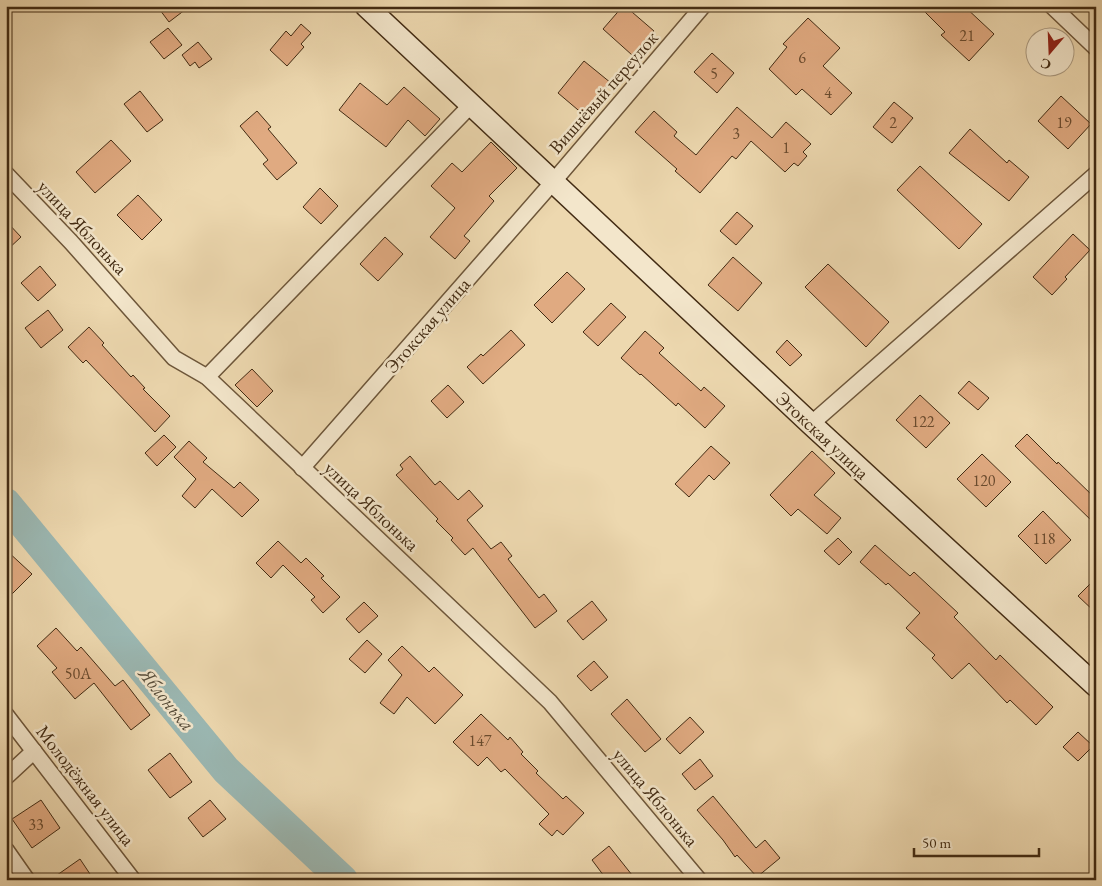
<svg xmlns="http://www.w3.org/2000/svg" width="1102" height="886" font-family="'EB Garamond',serif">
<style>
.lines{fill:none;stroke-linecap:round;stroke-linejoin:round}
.river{stroke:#9bb8b3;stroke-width:30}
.building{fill:#e0aa81;stroke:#422b13}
.minor-casing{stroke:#6d563a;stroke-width:18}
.secondary-casing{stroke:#422b13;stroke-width:24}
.minor{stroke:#f3e6cb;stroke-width:15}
.secondary{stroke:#f3e6cb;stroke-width:21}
.labels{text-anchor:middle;stroke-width:5;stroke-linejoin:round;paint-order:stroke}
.number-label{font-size:16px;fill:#6a4b2e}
.street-label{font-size:19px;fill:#422b13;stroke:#f3e6cb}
.water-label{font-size:20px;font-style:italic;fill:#584e3b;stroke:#f3e6cb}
</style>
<rect width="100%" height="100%" fill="#edd8af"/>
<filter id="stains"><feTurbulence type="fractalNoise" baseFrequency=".004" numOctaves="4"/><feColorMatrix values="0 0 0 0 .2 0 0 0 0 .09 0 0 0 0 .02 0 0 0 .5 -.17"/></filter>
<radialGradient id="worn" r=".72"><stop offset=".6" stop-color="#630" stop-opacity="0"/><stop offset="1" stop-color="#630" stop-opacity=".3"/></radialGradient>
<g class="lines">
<path class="river" d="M6,503L226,770L343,880"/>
</g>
<g class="building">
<path d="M157,6H190L169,22Z"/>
<path d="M623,6H625L654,31L632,55L603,29Z"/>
<path d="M919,6H964L994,34L969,61L941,35L945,32Z"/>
<path d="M808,18L840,48L823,66L852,93L831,115L802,89L796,95L769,69L787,47L783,44Z"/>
<path d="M301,24L311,33L301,44L304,47L287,66L270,50L286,31L291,36Z"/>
<path d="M168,28L182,45L164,59L150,42Z"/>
<path d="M198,42L212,59L199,68L195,62L190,66L182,55Z"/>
<path d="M712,53L734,73L717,93L694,72Z"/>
<path d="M584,61L611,83L584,115L558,93Z"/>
<path d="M360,83L387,105L404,87L440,119L425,136L408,120L386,147L339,110Z"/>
<path d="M140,91L163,120L147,132L124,104Z"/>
<path d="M1061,96L1091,124L1068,149L1038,121Z"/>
<path d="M894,102L913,118L892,143L873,127Z"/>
<path d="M737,107L772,138L786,122L811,144L803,152L807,156L798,166L794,163L785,172L751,141L736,159L732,156L700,193L675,171L677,169L635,132L654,111L677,132L674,136L696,155Z"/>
<path d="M257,111L271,127L268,129L297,163L277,180L263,164L268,160L240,126Z"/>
<path d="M970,129L1007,163L1009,160L1029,177L1009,201L949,153Z"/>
<path d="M111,140L131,161L95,193L76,172Z"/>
<path d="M491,142L517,168L489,196L494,201L464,236L470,241L455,259L430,237L455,208L431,186L452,163L462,172Z"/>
<path d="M920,166L982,224L959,249L897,190Z"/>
<path d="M320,188L338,206L321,224L303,207Z"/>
<path d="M138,195L162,220L142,240L117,215Z"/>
<path d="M737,212L753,226L736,245L720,231Z"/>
<path d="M6,221L21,237L6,251Z"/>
<path d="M1073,234L1090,250L1065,277L1067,279L1052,295L1033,277Z"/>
<path d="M385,237L403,254L378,281L360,264Z"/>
<path d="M733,257L762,283L738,311L708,285Z"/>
<path d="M828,264L889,322L866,347L805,287Z"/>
<path d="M40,266L56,285L38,301L21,283Z"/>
<path d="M567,272L585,289L552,323L534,305Z"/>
<path d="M611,303L626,317L598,346L583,332Z"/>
<path d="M48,310L63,330L41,348L25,328Z"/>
<path d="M89,327L104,343L102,345L131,377L133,375L145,388L143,389L170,416L155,432L86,360L83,363L68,347Z"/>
<path d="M511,330L525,345L483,384L467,367L481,354L483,356Z"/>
<path d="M645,331L664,348L659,353L701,391L704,387L725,406L705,428L678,403L676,406L641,374L640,375L621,358Z"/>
<path d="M787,340L802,355L790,366L776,352Z"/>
<path d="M252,369L273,391L257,407L235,385Z"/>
<path d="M969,381L989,398L978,410L958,393Z"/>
<path d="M448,385L464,402L447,418L431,401Z"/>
<path d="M920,395L950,423L926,448L896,420Z"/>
<path d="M1027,434L1057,464L1058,462L1096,499V525L1015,446Z"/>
<path d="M164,435L176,447L157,466L145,453Z"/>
<path d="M189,441L207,458L203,462L234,488L240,482L259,500L242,517L212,489L195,508L182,496L196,479L174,457Z"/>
<path d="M711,446L730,463L714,480L709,475L689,497L675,484Z"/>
<path d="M812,451L835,473L814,495L841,518L827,534L798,509L791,516L770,495Z"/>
<path d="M982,454L1011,482L986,507L957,479Z"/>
<path d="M410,456L435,485L440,481L458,500L469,490L483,506L467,520L491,549L501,542L512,556L508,559L539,598L544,594L557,611L535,628L473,548L465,555L451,540L453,538L436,521L438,519L396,475L403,469L400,465Z"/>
<path d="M1043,511L1071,540L1046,564L1018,536Z"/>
<path d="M838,538L852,552L839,565L824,551Z"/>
<path d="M278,541L301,563L306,558L324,576L321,578L340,597L323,613L311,600L315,597L283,565L271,578L256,563Z"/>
<path d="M875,545L910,576L914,572L958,613L954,617L996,660L1000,655L1053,707L1036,725L1010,700L1007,703L969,663L952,679L932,658L935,655L906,628L920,613L888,583L886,585L860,562Z"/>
<path d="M6,550L32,574L6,600Z"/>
<path d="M1096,578V613L1078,596Z"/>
<path d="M592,601L607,620L583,640L567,621Z"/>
<path d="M364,602L378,616L359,633L346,619Z"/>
<path d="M56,628L77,651L81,647L115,686L123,680L150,715L131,730L94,683L75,699L52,672L57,668L37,646Z"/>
<path d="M367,640L382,654L365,673L349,659Z"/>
<path d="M402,646L429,672L434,667L463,695L435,724L407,697L394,714L380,703L402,675L388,660Z"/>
<path d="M594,661L608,677L591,691L577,676Z"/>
<path d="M627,699L661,739L645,752L611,714Z"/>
<path d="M481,714L508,740L510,737L523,752L521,754L538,771L536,773L563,799L566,796L584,813L563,835L557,830L552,836L539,824L549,814L505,769L501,772L487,757L478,766L453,742Z"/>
<path d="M690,717L704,732L680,754L666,739Z"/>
<path d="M1078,732L1093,746L1078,761L1063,747Z"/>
<path d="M170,753L192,782L170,798L148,770Z"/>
<path d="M700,759L713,776L695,790L682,774Z"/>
<path d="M713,796L756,848L765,840L780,858L757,877L737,855L735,857L723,840L697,810Z"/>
<path d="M41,800L60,828L32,848L12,819Z"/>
<path d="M210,800L226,819L203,837L188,818Z"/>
<path d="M609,846L636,880H607L592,860Z"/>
<path d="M80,859L94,880H50Z"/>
</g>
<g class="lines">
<defs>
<g id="minor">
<path d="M1052,6L1096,48"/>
<path d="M6,174L71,242L174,358L207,377L550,702L699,880"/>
<path d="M207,377L471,105"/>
<path d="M811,424L1096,174"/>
<path d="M302,468L553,182L703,6"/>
<path d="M6,715L133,880"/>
<path d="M6,777L34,751"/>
<path d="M6,850L27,880"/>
</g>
<path id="secondary" d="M366,6L811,424L1096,686"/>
</defs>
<use href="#minor" class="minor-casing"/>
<use href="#secondary" class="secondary-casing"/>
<use href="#minor" class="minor"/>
<use href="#secondary" class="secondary"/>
</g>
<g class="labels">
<g class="number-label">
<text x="967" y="41">21</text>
<text x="802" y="63">6</text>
<text x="714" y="79">5</text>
<text x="828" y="98">4</text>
<text x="893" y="128">2</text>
<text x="1064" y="128">19</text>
<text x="736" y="139">3</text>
<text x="786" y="153">1</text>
<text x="923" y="427">122</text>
<text x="984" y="486">120</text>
<text x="1044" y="544">118</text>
<text x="78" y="679">50А</text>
<text x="480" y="746">147</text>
<text x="36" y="830">33</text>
</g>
<g class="street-label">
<text transform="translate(603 92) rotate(-49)" y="7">Вишнёвый переулок</text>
<text transform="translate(83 227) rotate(47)" y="7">улица Яблонька</text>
<text transform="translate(427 325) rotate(-49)" y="7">Этокская улица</text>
<text transform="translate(823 435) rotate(43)" y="7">Этокская улица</text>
<text transform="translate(372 506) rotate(43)" y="7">улица Яблонька</text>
<text transform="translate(86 785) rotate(52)" y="7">Молодёжная улица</text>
<text transform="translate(656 797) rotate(50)" y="7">улица Яблонька</text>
</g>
<g class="water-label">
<text transform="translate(167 699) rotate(51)" y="7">Яблонька</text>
</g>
</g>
<rect width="1102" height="886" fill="none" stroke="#edd8af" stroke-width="25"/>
<rect x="8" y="8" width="1087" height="871" fill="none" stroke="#422b13" stroke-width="2.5"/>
<rect x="12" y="12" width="1077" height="861" fill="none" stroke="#422b13"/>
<g transform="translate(1050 52) rotate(199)"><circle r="24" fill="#f3e6cb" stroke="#ac9b81"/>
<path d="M0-4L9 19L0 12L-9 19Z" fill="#8f2418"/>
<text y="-8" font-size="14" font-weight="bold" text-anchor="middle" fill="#422b13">С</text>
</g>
<path d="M914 848v8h125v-8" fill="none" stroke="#422b13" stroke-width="2.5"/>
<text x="922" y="848" font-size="15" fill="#422b13" stroke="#f3e6cb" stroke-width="4" paint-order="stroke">50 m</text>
<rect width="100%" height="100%" filter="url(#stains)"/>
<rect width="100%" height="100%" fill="url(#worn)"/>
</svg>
